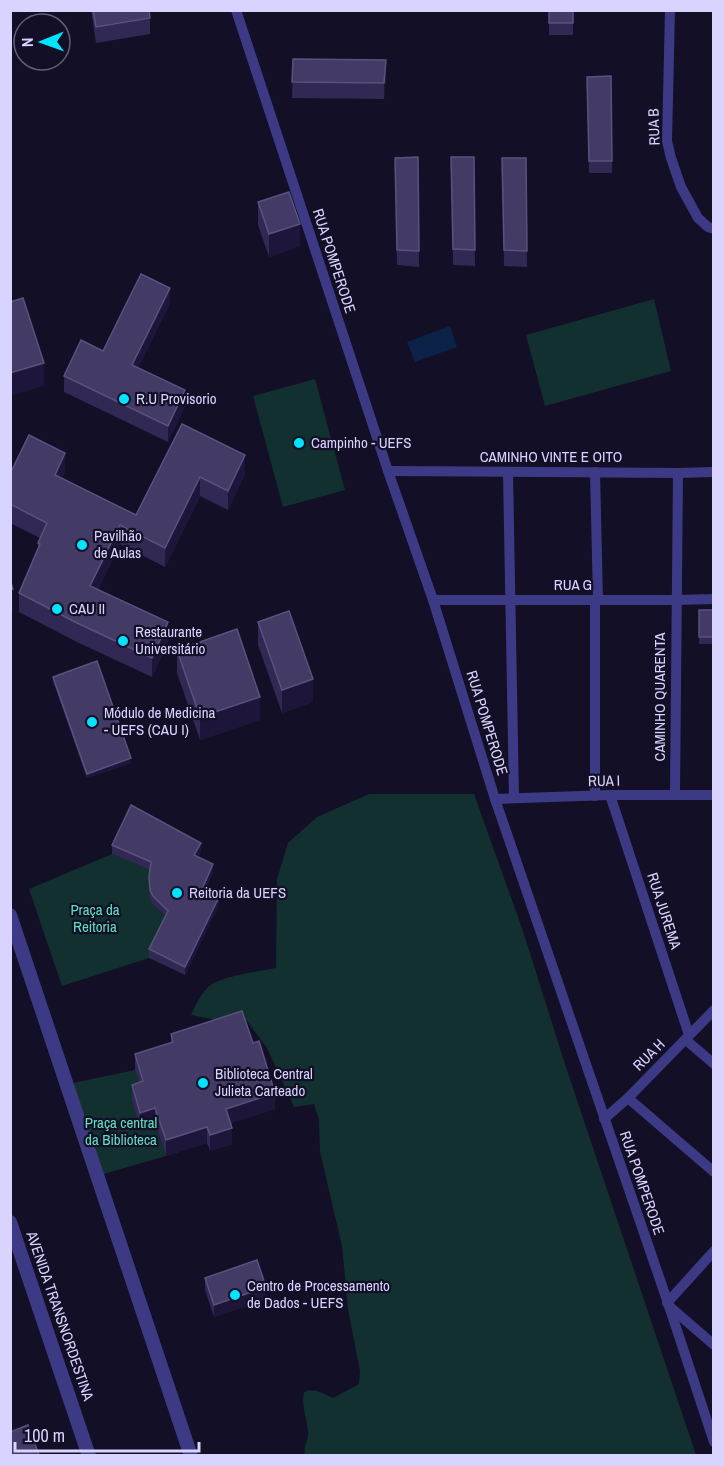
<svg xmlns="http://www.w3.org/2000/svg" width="724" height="1466" font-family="'Archivo Narrow',sans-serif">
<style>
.green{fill:#12302f}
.water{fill:#0c2248}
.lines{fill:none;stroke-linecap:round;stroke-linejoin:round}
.minor{stroke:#3d3a85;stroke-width:10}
.tertiary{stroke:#3d3a85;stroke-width:14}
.wall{fill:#312854}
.shaded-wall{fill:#1d163a}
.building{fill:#433a66;stroke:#5a527e;stroke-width:1.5}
.poi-dot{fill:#00e5ff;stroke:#130f26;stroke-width:2}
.labels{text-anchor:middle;stroke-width:4.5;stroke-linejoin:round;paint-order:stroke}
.street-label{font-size:15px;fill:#d9d4ff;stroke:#130f26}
.poi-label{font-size:15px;fill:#d9d4ff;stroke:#130f26;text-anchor:start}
.park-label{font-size:15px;fill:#5fe0c0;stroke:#130f26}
</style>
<rect width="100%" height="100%" fill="#130f26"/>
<g class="green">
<path d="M654,299L671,371L545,406L526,335Z"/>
<path d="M315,379L345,490L283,507L253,396Z"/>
<path d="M369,794H474L523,931L564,1061L696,1455H305C303,1445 309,1440 308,1432C307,1418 301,1406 304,1392C314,1387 324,1394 333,1398L359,1384L360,1371L348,1309L342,1246L320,1152L319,1120L314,1104L294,1107L267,1048L247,1021L232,1023L191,1015C195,1006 200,995 208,987C220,976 260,971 276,968L277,879L288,843L317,817Z"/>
<path d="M112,854L151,870C148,894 149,903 168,919L149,958L62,986L29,889Z"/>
<path d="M135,1070L166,1156L97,1176L73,1083Z"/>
</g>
<path class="water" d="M450,326L457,347L415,362L407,342Z"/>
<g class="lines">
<g class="minor">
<path d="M236,10L388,471L433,600L495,799L669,1306L714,1442"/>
<path d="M670,10L667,141L671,158L681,187L698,218L708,227L714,229"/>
<path d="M388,471L678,473L714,472"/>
<path d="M595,472L598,600"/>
<path d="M508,473L514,798"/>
<path d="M433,600H676L714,599"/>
<path d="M675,794L678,473"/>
<path d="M610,795L689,1035"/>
<path d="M595,796V600"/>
<path d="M495,799L610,795H714"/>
<path d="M686,1040L714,1064"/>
<path d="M628,1098L714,1172"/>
<path d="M604,1119L628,1098L714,1010"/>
<path d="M667,1303L714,1251"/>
<path d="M669,1306L714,1345"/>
</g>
<g class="tertiary">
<path d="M10,915L191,1456"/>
<path d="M10,1222L89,1456"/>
</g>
</g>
<g class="wall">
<path d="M91,10H149L150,18V34L96,43Z"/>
<rect x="549" y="10" width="24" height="25"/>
<path d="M293,59L386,76L384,99L292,98Z"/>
<path d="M587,77L612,161V173H589Z"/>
<path d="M418,157L419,267L397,265L395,158Z"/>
<path d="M451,157H474L475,266L453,265Z"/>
<path d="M502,158H526L527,267L504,266Z"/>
<path d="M258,202L300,246L269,257L258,225Z"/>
<path d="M170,303L138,368L185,406L168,442L64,392V376L103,351Z"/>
<path d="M182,424L245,474L228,510L200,496L165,567L120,544L98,589L168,641L152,677L77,642L19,612V593L38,550V543L40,538L10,523V474L65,472L62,478L136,515Z"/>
<rect x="699" y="610" width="15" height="34"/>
<path d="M258,622L313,702L282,713L258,645Z"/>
<path d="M177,650L260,720L200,740L177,673Z"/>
<path d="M53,677L131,763L87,778L53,681Z"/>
<path d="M112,845L201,851L198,857L213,872L206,888L219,905L185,975L149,958V949L165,916L153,904L150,898L149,885L150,870L112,854Z"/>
<path d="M171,1034L253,1043L275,1109L230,1123L232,1144L210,1151L207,1143L166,1156L155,1124L140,1128L132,1100V1085L139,1082L135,1070V1054L171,1043Z"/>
<path d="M205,1278L266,1299L214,1317L205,1290Z"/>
</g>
<g class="shaded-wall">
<path d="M386,60V76L384,99V83Z"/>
<path d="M300,224V246L269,257V234Z"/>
<path d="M170,288V303L132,381V365Z"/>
<path d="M44,363V386L10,396V373Z"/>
<path d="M185,390V406L168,442V426Z"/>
<path d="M65,453V472L55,494V475Z"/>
<path d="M245,455V474L228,510V491Z"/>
<path d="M200,477V496L165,567V548Z"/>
<path d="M120,525V544L90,605V586Z"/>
<path d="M13,589V611L10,612V590Z"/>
<path d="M168,622V641L152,677V658Z"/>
<path d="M313,679V702L282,713V690Z"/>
<path d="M260,697V720L200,740V717Z"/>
<path d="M131,758V763L87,778V774Z"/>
<path d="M201,843V851L194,864V855Z"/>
<path d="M213,864V872L203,895V887Z"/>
<path d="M219,897V905L185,975V967Z"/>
<path d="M275,1093V1109L226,1125V1109Z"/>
<path d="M155,1108V1124L140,1128V1113Z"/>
<path d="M207,1127V1143L166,1156V1140Z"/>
<path d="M232,1128V1144L210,1151V1135Z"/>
<path d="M266,1287V1299L214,1317V1305Z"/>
</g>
<g class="building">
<path d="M93,10H149L150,18L96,27Z"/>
<rect x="549" y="10" width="24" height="13"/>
<path d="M293,59L386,60L384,83L292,82Z"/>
<path d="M611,76L612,161H589L587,77Z"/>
<path d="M418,157L419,251L397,250L395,158Z"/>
<path d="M451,157H474L475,250L453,249Z"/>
<path d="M502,158H526L527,251L504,250Z"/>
<path d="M289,192L300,224L269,234L258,202Z"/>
<path d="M141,274L170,288L132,365L185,390L168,426L64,376L81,340L103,351Z"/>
<path d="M23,298L44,363L10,373V302Z"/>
<path d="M182,424L245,455L228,491L200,477L165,548L120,525L90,586L168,622L152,658L77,623L19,593L40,544L38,543L47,523L10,504V474L29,435L65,453L55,475L136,515Z"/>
<path d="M10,580L13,589L10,590Z"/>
<rect x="699" y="610" width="15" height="27"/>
<path d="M289,611L313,679L282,690L258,622Z"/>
<path d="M237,629L260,697L200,717L177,650Z"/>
<path d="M97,661L131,758L87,774L53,677Z"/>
<path d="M131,805L201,843L194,855L213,864L203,887L219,897L185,967L149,949L168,911L153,896L150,890L149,877L151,862L112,845Z"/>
<path d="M242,1011L253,1043L259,1041L275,1093L226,1109L232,1128L210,1135L207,1127L166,1140L155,1108L140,1113L132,1085L143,1081L135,1054L173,1042L171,1034Z"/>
<path d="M257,1260L266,1287L214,1305L205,1278Z"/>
<path d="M28,1425L39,1455H10V1432Z"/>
</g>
<g class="poi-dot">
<circle cx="124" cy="399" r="6"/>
<circle cx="299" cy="443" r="6"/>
<circle cx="82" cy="545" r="6"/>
<circle cx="57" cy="609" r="6"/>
<circle cx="123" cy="641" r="6"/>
<circle cx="92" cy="722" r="6"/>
<circle cx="177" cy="893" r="6"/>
<circle cx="203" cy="1083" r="6"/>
<circle cx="235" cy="1295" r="6"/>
</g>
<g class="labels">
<g class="street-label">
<text transform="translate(654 127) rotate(-92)" y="5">RUA B</text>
<text transform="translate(334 261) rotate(72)" y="5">RUA POMPERODE</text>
<text x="551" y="462">CAMINHO VINTE E OITO</text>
<text x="573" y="590">RUA G</text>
<text transform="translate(660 697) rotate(-90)" y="5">CAMINHO QUARENTA</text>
<text transform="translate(487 723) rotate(73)" y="5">RUA POMPERODE</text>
<text transform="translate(604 781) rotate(-1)" y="5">RUA I</text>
<text transform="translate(664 911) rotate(72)" y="5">RUA JUREMA</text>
<text transform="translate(649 1055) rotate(-45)" y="5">RUA H</text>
<text transform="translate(642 1183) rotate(71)" y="5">RUA POMPERODE</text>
<text transform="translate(60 1316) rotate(71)" y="5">AVENIDA TRANSNORDESTINA</text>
</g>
<g class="poi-label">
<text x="136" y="404">R.U Provisorio</text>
<text x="311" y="448">Campinho - UEFS</text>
<text x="94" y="541">Pavilhão<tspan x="94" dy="17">de Aulas</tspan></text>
<text x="69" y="614">CAU II</text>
<text x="135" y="637">Restaurante<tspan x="135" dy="17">Universitário</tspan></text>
<text x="104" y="718">Módulo de Medicina<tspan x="104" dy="17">- UEFS (CAU I)</tspan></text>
<text x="189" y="898">Reitoria da UEFS</text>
<text x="215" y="1079">Biblioteca Central<tspan x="215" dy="17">Julieta Carteado</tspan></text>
<text x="247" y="1291">Centro de Processamento<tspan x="247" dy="17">de Dados - UEFS</tspan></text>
</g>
<g class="park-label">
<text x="95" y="915">Praça da<tspan x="95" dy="17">Reitoria</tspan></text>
<text x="121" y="1128">Praça central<tspan x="121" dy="17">da Biblioteca</tspan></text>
</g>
</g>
<rect width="724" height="1466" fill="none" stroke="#d9d4ff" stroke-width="24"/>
<g transform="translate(42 42) rotate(269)"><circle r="28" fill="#130f26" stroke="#625e7d" stroke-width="1.5"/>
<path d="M0-4.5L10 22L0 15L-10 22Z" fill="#00e5ff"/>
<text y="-9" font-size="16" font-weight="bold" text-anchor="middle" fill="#d9d4ff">N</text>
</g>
<path d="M15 1442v9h184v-9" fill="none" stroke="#d9d4ff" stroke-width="3"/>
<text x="24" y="1442" font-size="18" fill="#d9d4ff" stroke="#130f26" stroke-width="4.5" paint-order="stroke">100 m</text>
</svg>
